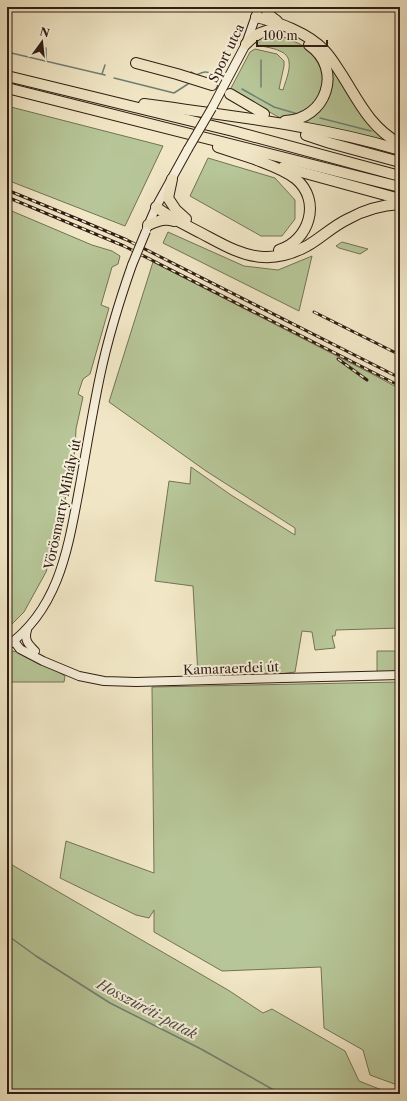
<svg xmlns="http://www.w3.org/2000/svg" width="407" height="1101" font-family="'Libre Caslon Text',serif">
<style>
.green{fill:#b7c698;stroke:#747256}
.lines{fill:none;stroke-linecap:round;stroke-linejoin:round}
.stream{stroke:#707f74;stroke-width:1.5}
.secondary-casing{stroke:#301d13;stroke-width:10}
.highway-casing{stroke:#301d13;stroke-width:12}
.secondary{stroke:#f6efda;stroke-width:8}
.highway{stroke:#f1e7c6;stroke-width:10}
.rail-casing{stroke:#301d13;stroke-width:3}
.rail{stroke:#f6efda;stroke-width:1.5;stroke-dasharray:4.5;stroke-linecap:butt}
.secondary-bridge-casing{stroke:#301d13;stroke-width:10;stroke-linecap:butt}
.secondary-bridge{stroke:#f6efda;stroke-width:8}
.labels{text-anchor:middle;stroke-width:4;stroke-linejoin:round;paint-order:stroke}
.street-label{font-size:13px;fill:#301d13;stroke:#f6efda}
.water-label{font-size:14px;font-style:italic;fill:#504e44;stroke:#f6efda}
</style>
<rect width="100%" height="100%" fill="#f1e7c6"/>
<filter id="stains"><feTurbulence type="fractalNoise" baseFrequency=".005" numOctaves="4"/><feColorMatrix values="0 0 0 0 .2 0 0 0 0 .09 0 0 0 0 .02 0 0 0 .5 -.17"/></filter>
<radialGradient id="worn" r=".72"><stop offset=".6" stop-color="#630" stop-opacity="0"/><stop offset="1" stop-color="#630" stop-opacity=".3"/></radialGradient>
<g class="green">
<path d="M274,33L300,44L314,54L324,73L323,89L308,112L282,119L230,90L250,52L255,49L277,54L284,61V66L279,89L283,90C286,79 296,59 282,52C275,48 265,47 257,45L255,41L257,38Z"/>
<path d="M316,46L386,140V141L299,123L329,93L315,47Z"/>
<path d="M7,106L163,146L125,226L7,180Z"/>
<path d="M315,134L400,152V159Z"/>
<path d="M208,158L275,178L295,200V219L282,236H261L190,196Z"/>
<path d="M7,209L92,245L112,251L120,256L118,264L112,267L101,305L109,308L90,374L83,379L78,394L83,397L76,429L75,450L59,530L46,572L24,612L7,629Z"/>
<path d="M168,232L244,266L278,270L312,256L299,311L163,243Z"/>
<path d="M342,242L368,249L360,254L339,248L336,246Z"/>
<path d="M153,262L374,375L400,389V628L336,630L335,636H332L335,648L315,650L312,632L302,631L295,672L272,675H198L193,586L155,581L169,481L190,484L191,467L231,495L295,535V528L206,471L109,402Z"/>
<path d="M12,651L18,652L60,673L65,676L64,682H7V652Z"/>
<path d="M377,651H400V671L377,672Z"/>
<path d="M400,682V1086L370,1075L363,1050L324,1028L321,967L222,971L154,932V910L149,918L136,915L60,878L66,841L154,873L152,687Z"/>
<path d="M7,862L228,990L263,1013L272,1009L345,1051L359,1081L392,1094H7Z"/>
</g>
<g class="lines">
<g class="stream">
<path d="M46,48V60"/>
<path d="M7,52L105,75"/>
<path d="M191,72L196,75C203,72 207,70 214,75"/>
<path d="M102,74L105,65"/>
<path d="M114,78L174,93L188,84"/>
<path d="M261,87V60"/>
<path d="M242,89L274,107L298,114"/>
<path d="M320,118L371,131"/>
<path d="M7,935L36,956L110,1003L201,1049L281,1094"/>
</g>
<defs>
<g id="secondary">
<path d="M212,108L246,44L259,7"/>
<path d="M147,228L156,207L188,149"/>
<path d="M27,630C24,640 28,644 35,651"/>
<path d="M14,641L20,649L43,661L79,676L104,681L136,682L400,675"/>
<path d="M7,646C59,609 68,548 79,490C86,452 92,414 100,376C108,338 119,302 132,265"/>
</g>
<g id="highway">
<path d="M265,7L269,15L277,21"/>
<path d="M256,17C278,22 308,33 324,50C331,57 336,66 342,75C359,102 370,127 400,144"/>
<path d="M246,44C255,34 264,30 278,29"/>
<path d="M136,63L177,74L212,85"/>
<path d="M7,76L233,131L400,176"/>
<path d="M7,88L400,187"/>
<path d="M230,94L264,114"/>
<path d="M144,104C230,116 317,125 400,150"/>
<path d="M285,121C326,120 344,69 309,45"/>
<path d="M306,135L330,143L400,162"/>
<path d="M218,147L264,162"/>
<path d="M257,160C270,165 285,170 296,179C322,201 309,241 279,250"/>
<path d="M283,167L400,199"/>
<path d="M172,179L168,198L176,210L186,219"/>
<path d="M156,207C170,218 186,225 201,233C220,243 241,256 263,257C279,258 294,253 307,246C321,238 333,226 348,219C364,210 382,205 400,204"/>
<path d="M148,225C158,221 164,218 174,221"/>
</g>
</defs>
<use href="#secondary" class="secondary-casing"/>
<use href="#highway" class="highway-casing"/>
<use href="#secondary" class="secondary"/>
<use href="#highway" class="highway"/>
<defs>
<g id="rail">
<path d="M7,190L80,220L127,240L400,378"/>
<path d="M7,197L124,246L400,386"/>
<path d="M314,312L400,355"/>
<path d="M338,359L367,380"/>
</g>
</defs>
<use href="#rail" class="rail-casing"/>
<use href="#rail" class="rail"/>
<defs>
<g id="secondary-bridge">
<path d="M188,149L212,108"/>
<path d="M132,265L146,231"/>
</g>
</defs>
<use href="#secondary-bridge" class="secondary-bridge-casing"/>
<use href="#secondary-bridge" class="secondary-bridge"/>
</g>
<g class="labels">
<g class="street-label">
<text transform="translate(226 53) rotate(-64)" y="5">Sport utca</text>
<text transform="translate(62 504) rotate(-78)" y="5">Vörösmarty Mihály út</text>
<text transform="translate(231 668) rotate(-2)" y="5">Kamaraerdei út</text>
</g>
<g class="water-label">
<text transform="translate(147 1009) rotate(28)" y="5">Hosszúréti-patak</text>
</g>
</g>
<rect width="407" height="1101" fill="none" stroke="#f1e7c6" stroke-width="24"/>
<rect x="8" y="8" width="391" height="1085" fill="none" stroke="#301d13" stroke-width="2"/>
<rect x="12" y="12" width="383" height="1077" fill="none" stroke="#301d13"/>
<g transform="translate(42 42) rotate(15)" stroke="#f6efda" stroke-width="3" paint-order="stroke">
<path d="M0-3L7 15L0 10L-7 15Z" fill="#301d13"/>
<text y="-6" font-size="11" font-weight="bold" text-anchor="middle" fill="#301d13">N</text>
</g>
<path d="M257 40v6h70v-6" fill="none" stroke="#301d13" stroke-width="2"/>
<text x="263" y="40" font-size="12" fill="#301d13" stroke="#f6efda" stroke-width="3" paint-order="stroke">100 m</text>
<rect width="100%" height="100%" filter="url(#stains)"/>
<rect width="100%" height="100%" fill="url(#worn)"/>
</svg>
